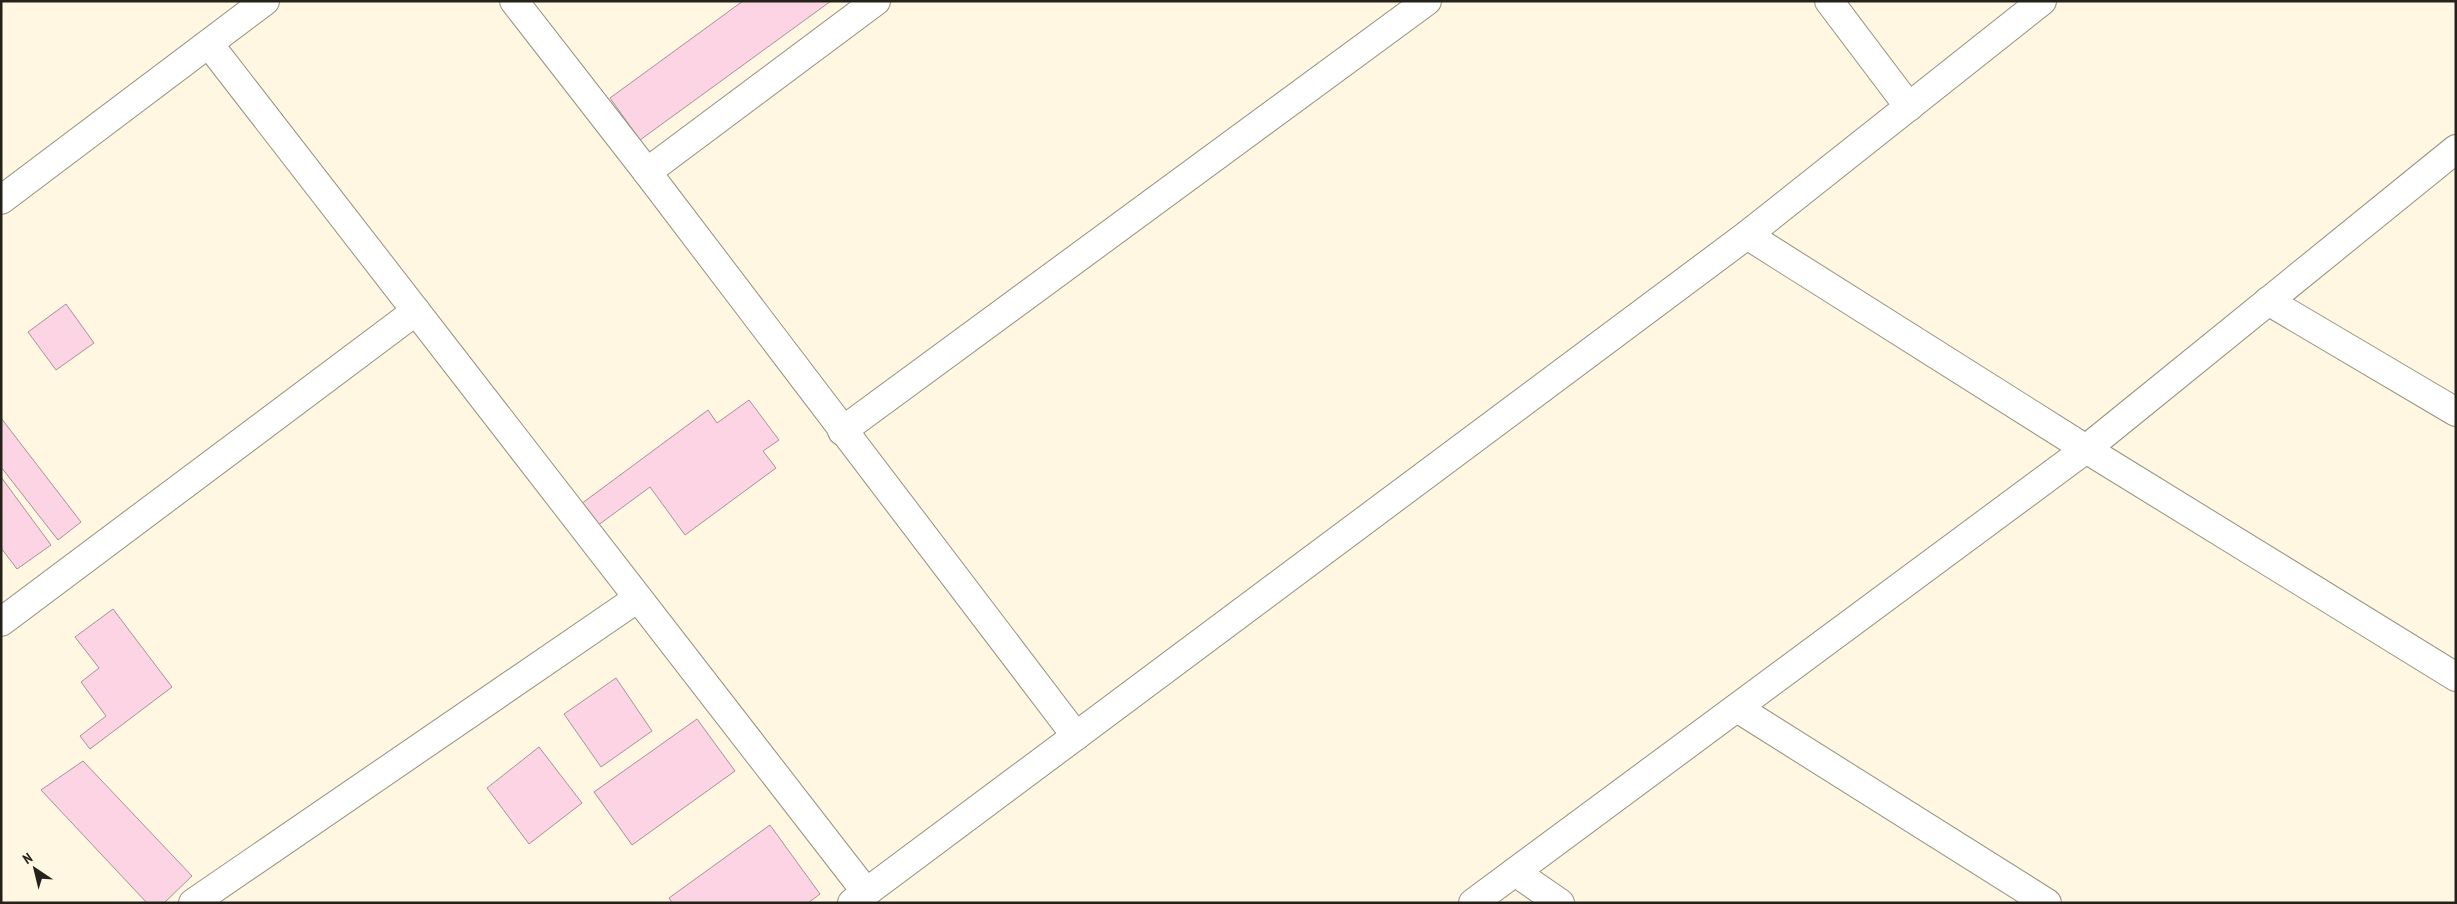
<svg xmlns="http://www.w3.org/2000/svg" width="2457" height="904" font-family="'PT Sans Narrow',sans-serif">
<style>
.building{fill:#fcd4e4;stroke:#a69199}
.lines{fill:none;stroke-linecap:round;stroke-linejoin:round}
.minor-casing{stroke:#97907d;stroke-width:30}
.minor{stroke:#fff;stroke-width:28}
</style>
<rect width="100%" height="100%" fill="#fff7e2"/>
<g class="building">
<path d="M743,1H831L640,140L610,98Z"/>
<path d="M66,304L94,343L56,370L28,332Z"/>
<path d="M749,400L779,440L763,451L776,468L685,535L650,487L597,526L581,504L708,410L717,423Z"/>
<path d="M1,418L81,522L58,540L1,467Z"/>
<path d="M1,477L51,545L17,569L1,548Z"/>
<path d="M113,609L172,687L90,749L80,736L106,716L81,682L99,668L75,637Z"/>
<path d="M616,678L652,731L601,767L564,714Z"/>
<path d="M697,719L735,771L632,845L594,792Z"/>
<path d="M539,747L582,803L529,844L487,788Z"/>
<path d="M83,761L192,876L164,903H147L41,790Z"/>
<path d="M770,825L820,894L808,903H672L669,898Z"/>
</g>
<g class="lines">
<defs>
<g id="minor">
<path d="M514,1L647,172L1076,736"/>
<path d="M1829,1L1909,107"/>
<path d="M209,44L866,892"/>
<path d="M647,172L876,1"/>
<path d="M1,200L265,1"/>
<path d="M1747,235L2086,449L2456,677"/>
<path d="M2268,301L2456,412"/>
<path d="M842,431L1427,1"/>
<path d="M1,622L416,311"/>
<path d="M1737,708L2047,903"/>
<path d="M1515,872L1560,903"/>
<path d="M193,903L638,598"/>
<path d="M852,903L1747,235L2042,1"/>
<path d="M1473,903L2086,449L2456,149"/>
</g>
</defs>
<use href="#minor" class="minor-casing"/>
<use href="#minor" class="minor"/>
</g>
<rect width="2457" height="904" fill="none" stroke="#25221a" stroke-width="5"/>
<g transform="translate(35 869) rotate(325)" stroke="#fff7e2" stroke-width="4" paint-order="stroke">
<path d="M0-4L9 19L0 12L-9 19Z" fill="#25221a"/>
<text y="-8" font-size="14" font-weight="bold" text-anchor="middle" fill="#25221a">N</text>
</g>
</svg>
